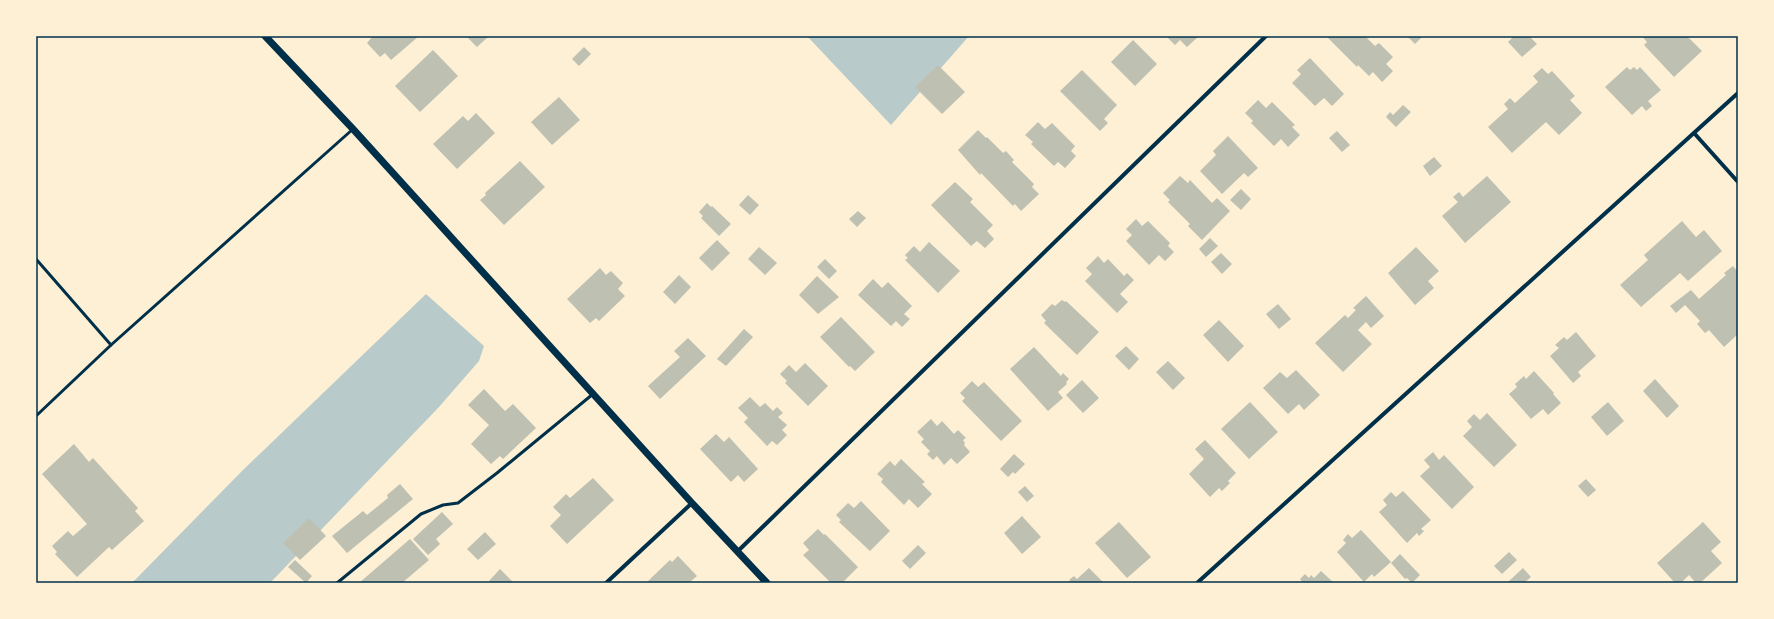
<svg xmlns="http://www.w3.org/2000/svg" width="1774" height="619" font-family="Raleway,sans-serif">
<style>
.green{fill:#b9caca}
.building{fill:#bec0b2}
.lines{fill:none;stroke-linecap:round;stroke-linejoin:round}
.service{stroke:#003049;stroke-width:3}
.minor{stroke:#003049;stroke-width:4}
.tertiary{stroke:#003049;stroke-width:7}
.neatline{fill:none;stroke:#003049;stroke-width:1.5}
</style>
<rect width="100%" height="100%" fill="#fdf0d5"/>
<g class="green">
<path d="M807,36H969L891,125Z"/>
<path d="M426,294L484,346L479,361L439,407L270,583H132L243,470Z"/>
</g>
<g class="building">
<path d="M373,36H419L391,60L385,53L380,57L367,43Z"/>
<path d="M466,36H489L477,47Z"/>
<path d="M1166,36H1199L1187,47L1180,40L1175,45Z"/>
<path d="M1326,36H1365L1375,46L1379,43L1393,57L1386,64L1393,71L1382,82L1373,72L1369,76L1358,65L1357,67Z"/>
<path d="M1407,36H1423L1415,44Z"/>
<path d="M1514,36H1529L1537,44L1522,57L1508,42Z"/>
<path d="M1642,36H1687L1702,51L1674,77L1644,45L1647,42Z"/>
<path d="M1133,40L1157,64L1135,86L1111,62Z"/>
<path d="M584,47L591,54L579,66L572,59Z"/>
<path d="M433,50L458,76L420,112L395,86Z"/>
<path d="M1310,58L1344,94L1332,106L1324,98L1315,106L1292,83L1301,74L1297,70Z"/>
<path d="M938,65L965,92L942,114L915,87Z"/>
<path d="M1627,67L1630,70L1634,67L1637,70L1640,67L1661,90L1648,101L1652,106L1646,111L1642,106L1632,115L1605,87Z"/>
<path d="M1542,68L1548,74L1552,71L1575,96L1570,100L1582,113L1559,135L1546,122L1512,153L1488,127L1508,109L1504,104L1510,98L1515,103L1538,82L1533,76Z"/>
<path d="M1082,70L1117,105L1104,119L1108,123L1100,131L1060,91Z"/>
<path d="M559,97L580,120L552,145L531,122Z"/>
<path d="M1258,100L1266,108L1272,102L1295,125L1292,127L1300,135L1288,147L1281,139L1274,146L1251,123L1253,121L1245,113Z"/>
<path d="M1403,105L1411,112L1396,127L1386,117L1390,112L1393,115Z"/>
<path d="M476,113L495,133L457,169L433,144L463,116L468,121Z"/>
<path d="M1038,122L1045,129L1052,123L1075,146L1071,151L1076,156L1065,168L1058,162L1054,166L1031,144L1033,142L1025,135Z"/>
<path d="M978,130L986,138L987,137L1003,153L1006,151L1014,160L1012,162L1034,184L1032,187L1039,194L1021,211L1015,204L1013,206L981,173L980,175L958,150Z"/>
<path d="M1337,131L1350,145L1342,152L1329,138Z"/>
<path d="M1228,136L1258,168L1248,177L1244,173L1222,194L1200,171L1216,155L1213,151Z"/>
<path d="M1434,157L1442,166L1430,176L1423,166Z"/>
<path d="M520,161L545,187L504,225L480,200L486,195L485,193Z"/>
<path d="M1180,176L1188,183L1190,180L1212,203L1217,198L1230,211L1202,240L1188,226L1190,224L1168,202L1170,200L1163,193Z"/>
<path d="M1487,176L1511,202L1465,243L1442,216L1458,202L1453,197L1459,192L1463,197Z"/>
<path d="M955,182L973,199L970,202L993,225L987,231L994,239L985,248L977,241L971,246L931,205Z"/>
<path d="M1241,189L1251,199L1241,210L1230,200Z"/>
<path d="M748,195L759,205L750,215L739,205Z"/>
<path d="M707,203L711,207L712,206L731,224L719,236L701,218L703,216L699,212Z"/>
<path d="M858,211L866,218L857,227L849,219Z"/>
<path d="M1136,219L1142,226L1148,221L1170,243L1168,246L1174,252L1165,261L1159,255L1149,265L1126,241L1132,235L1126,229Z"/>
<path d="M1682,221L1696,237L1704,230L1722,251L1688,281L1680,273L1641,307L1620,285L1648,260L1644,255Z"/>
<path d="M1210,238L1218,246L1206,257L1199,249Z"/>
<path d="M717,240L730,253L712,271L699,258Z"/>
<path d="M929,242L960,271L938,293L905,260L908,258L905,255L914,246L920,252Z"/>
<path d="M759,247L777,263L765,275L748,259Z"/>
<path d="M1416,247L1439,271L1428,281L1434,288L1415,305L1388,273Z"/>
<path d="M1221,253L1232,264L1222,274L1211,262Z"/>
<path d="M1098,256L1104,263L1108,259L1124,276L1127,273L1134,280L1120,294L1128,302L1117,313L1085,281L1092,274L1086,268Z"/>
<path d="M825,259L837,271L829,279L817,267Z"/>
<path d="M1733,266L1738,272V334L1724,347L1709,330L1705,333L1697,324L1700,321L1685,305L1676,313L1670,306L1691,290L1699,299L1726,275L1724,273Z"/>
<path d="M600,268L606,275L611,271L623,283L618,289L625,296L599,321L596,318L590,323L567,299Z"/>
<path d="M679,275L691,287L675,304L663,292Z"/>
<path d="M817,276L839,297L818,314L799,295Z"/>
<path d="M873,279L882,288L888,282L912,306L904,314L910,319L902,327L896,321L891,326L858,295Z"/>
<path d="M1366,296L1384,316L1371,328L1366,322L1358,330L1372,344L1343,372L1315,343L1345,315L1348,318L1356,310L1353,308Z"/>
<path d="M1062,300L1065,302L1066,301L1099,332L1077,355L1044,323L1046,321L1041,315L1052,304L1055,306Z"/>
<path d="M1278,304L1291,319L1279,329L1266,314Z"/>
<path d="M841,317L875,352L855,371L850,366L849,367L820,337Z"/>
<path d="M1219,320L1244,346L1228,362L1203,335Z"/>
<path d="M744,329L753,337L726,366L717,359Z"/>
<path d="M1576,332L1596,356L1578,372L1581,376L1573,383L1550,356L1559,348L1555,345L1564,337L1567,340Z"/>
<path d="M688,338L706,356L660,399L648,386L680,357L674,351Z"/>
<path d="M1126,346L1139,359L1129,370L1115,356Z"/>
<path d="M1034,347L1061,376L1063,373L1069,379L1066,382L1067,384L1058,392L1063,398L1048,411L1010,369Z"/>
<path d="M1168,361L1185,378L1173,390L1156,372Z"/>
<path d="M805,363L828,386L808,406L785,383L787,381L780,374L789,365L796,372Z"/>
<path d="M1296,370L1320,395L1304,410L1299,404L1288,414L1263,388L1280,372L1287,378Z"/>
<path d="M1534,371L1554,393L1553,394L1561,403L1548,415L1543,409L1531,419L1509,394L1517,387L1515,384L1524,376L1526,379Z"/>
<path d="M1655,379L1679,406L1667,418L1643,391Z"/>
<path d="M1082,380L1099,398L1083,413L1066,395Z"/>
<path d="M972,381L978,387L984,382L1022,421L1001,441L962,401L965,398L960,393Z"/>
<path d="M484,389L505,411L513,404L536,428L503,459L500,456L491,464L471,444L489,425L468,405Z"/>
<path d="M750,397L760,407L765,403L773,411L777,407L783,413L778,417L787,425L782,430L787,435L777,445L772,441L767,446L744,422L748,418L738,408Z"/>
<path d="M1250,402L1278,432L1249,459L1221,429Z"/>
<path d="M1608,402L1624,421L1607,436L1591,417Z"/>
<path d="M1487,413L1517,445L1494,467L1463,436L1472,427L1467,421L1474,414L1480,420Z"/>
<path d="M931,419L937,426L942,421L954,434L958,430L966,438L963,440L965,443L964,445L970,452L957,464L951,458L944,465L937,456L933,460L927,454L930,451L921,442L924,439L917,432Z"/>
<path d="M716,434L724,442L729,437L758,469L744,482L738,475L731,482L700,449Z"/>
<path d="M1205,440L1236,473L1228,481L1230,483L1222,491L1219,488L1210,497L1189,474L1204,459L1195,449Z"/>
<path d="M74,444L89,462L93,458L138,508L135,511L144,521L112,550L109,547L77,577L55,554L57,552L52,546L68,531L73,536L87,524L42,474Z"/>
<path d="M1433,452L1439,460L1444,455L1474,487L1452,509L1420,476L1430,467L1424,460Z"/>
<path d="M1014,454L1025,464L1015,474L1013,472L1008,477L1000,469Z"/>
<path d="M901,459L925,482L922,484L932,494L918,508L909,499L904,505L881,482L883,479L877,474L890,461L895,466Z"/>
<path d="M593,478L614,500L567,544L550,526L561,515L553,507L566,494L570,498Z"/>
<path d="M1586,479L1596,490L1588,497L1578,486Z"/>
<path d="M400,484L413,499L347,553L332,536L363,511L367,515L388,498L387,495Z"/>
<path d="M1025,486L1034,496L1027,502L1018,492Z"/>
<path d="M1403,491L1431,520L1421,529L1424,531L1419,536L1417,533L1407,543L1379,512L1387,505L1383,500L1391,492L1396,497Z"/>
<path d="M861,501L890,531L870,551L839,522L841,520L836,515L848,503L854,508Z"/>
<path d="M442,512L453,524L436,539L440,544L428,555L413,539Z"/>
<path d="M1022,516L1041,537L1022,554L1004,533Z"/>
<path d="M309,518L326,536L300,560L283,543Z"/>
<path d="M1119,522L1151,557L1127,578L1095,543Z"/>
<path d="M1703,522L1721,542L1711,551L1722,563L1700,583H1696L1689,575L1681,583H1675L1657,563Z"/>
<path d="M818,529L824,535L825,534L858,567L843,582L845,583H831L803,555L809,550L803,543Z"/>
<path d="M1361,530L1391,562L1374,577L1372,574L1364,582L1337,552L1346,543L1343,540L1348,534L1352,538Z"/>
<path d="M485,532L496,544L478,560L467,549Z"/>
<path d="M410,539L429,560L402,583H359Z"/>
<path d="M918,545L926,553L910,569L902,561Z"/>
<path d="M1509,552L1517,560L1502,574L1494,566Z"/>
<path d="M1400,554L1420,575L1412,583L1407,578L1405,579L1391,563Z"/>
<path d="M678,556L697,576L691,581L692,583H650L648,581L670,560L672,562Z"/>
<path d="M295,560L312,576L306,583L288,567Z"/>
<path d="M1089,568L1104,583H1072L1069,580L1074,576L1077,579Z"/>
<path d="M1523,568L1531,577L1524,583H1509L1508,582Z"/>
<path d="M500,569L514,583H491L489,581Z"/>
<path d="M1321,571L1334,583H1303L1300,579L1305,574L1309,578L1311,575L1314,578Z"/>
</g>
<g class="lines">
<g class="service">
<path d="M36,259L111,345"/>
<path d="M36,416L111,345L353,129"/>
<path d="M337,583L421,514L443,505L458,503L497,473L593,394"/>
</g>
<g class="minor">
<path d="M1694,133L1738,182"/>
<path d="M738,551L1266,36"/>
<path d="M606,583L692,503"/>
<path d="M1197,583L1738,93"/>
</g>
<path class="tertiary" d="M265,36L353,129L692,503L767,583"/>
</g>
<rect width="1774" height="619" fill="none" stroke="#fdf0d5" stroke-width="74"/>
<rect x="37" y="37" width="1700" height="545" class="neatline"/>
</svg>
